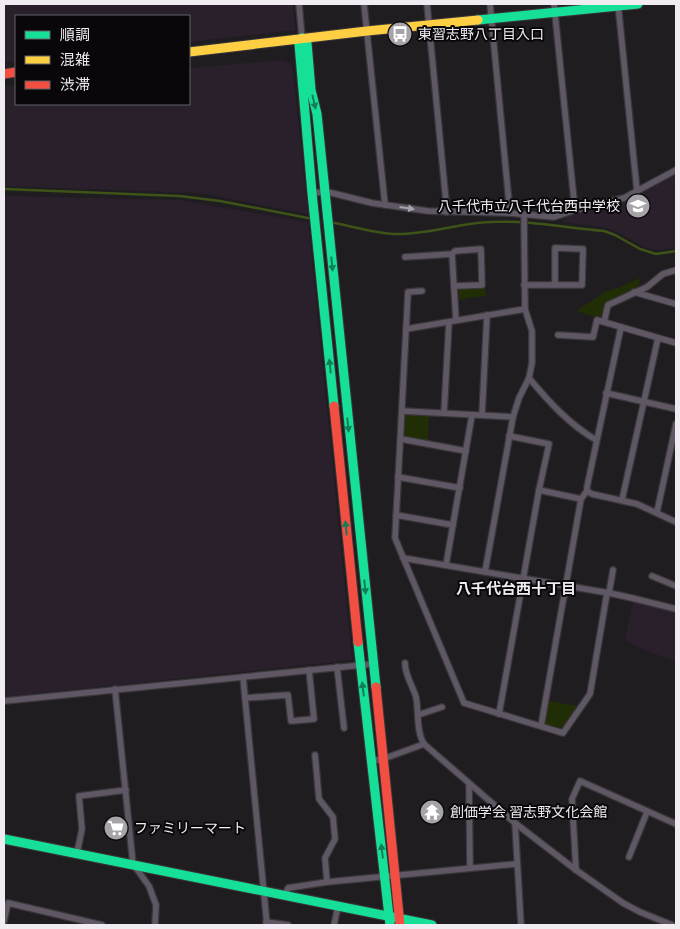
<svg xmlns="http://www.w3.org/2000/svg" width="680" height="929" font-family="'Roboto Condensed','Noto Sans JP',sans-serif">
<style>
.built{fill:#29202c}
.green{fill:#202d05}
.lines{fill:none;stroke-linecap:round;stroke-linejoin:round}
.stream{stroke:#3e5317;stroke-width:2.5}
.street-casing{stroke:#393739;stroke-width:8}
.fast-casing{stroke:#393739;stroke-width:11}
.slow-casing{stroke:#393739;stroke-width:11}
.jam-casing{stroke:#393739;stroke-width:11}
.street{stroke:#605764;stroke-width:5.5}
.fast{stroke:#16e098;stroke-width:9}
.slow{stroke:#ffcf43;stroke-width:9}
.jam{stroke:#f24e42;stroke-width:9}
.oneway{fill:#107e58}
.oneway2{fill:#a8a2ab}
.labels{text-anchor:middle;stroke-width:4;stroke-linejoin:round;paint-order:stroke}
.poi-label{font-size:14px;fill:#f0ecf2;stroke:#09070a;text-anchor:start}
.neighbourhood-label{font-size:15px;font-weight:bold;fill:#f0ecf2;stroke:#09070a}
</style>
<rect width="100%" height="100%" fill="#201d21"/>
<g class="built">
<path d="M4,4H293L295,30L189,42V16H16V61L4,62Z"/>
<path d="M284,60L292,65L308,214L200,193L4,186V86L16,85V104H189V68Z"/>
<path d="M676,174V248L656,250L647,248L619,233L607,228L564,222L565,216L626,200Z"/>
<path d="M4,196L178,200L308,222L352,660L4,697Z"/>
<path d="M633,602L676,613V662L647,651L625,640Z"/>
</g>
<g class="green">
<path d="M640,278L638,288L606,303L603,314L599,318L576,311L605,292L620,287Z"/>
<path d="M485,288L486,296L473,297L459,300V291L460,289Z"/>
<path d="M407,414L429,415L428,441L407,438L404,435L405,416Z"/>
<path d="M548,701L577,706L563,727L560,728L545,724L544,721Z"/>
</g>
<g class="lines">
<g class="stream">
<path d="M4,189L179,196L220,201L313,219"/>
<path d="M330,222C351,226 373,233 394,234C427,235 458,223 490,222C528,220 567,228 604,231L615,235L640,249L656,254L676,251"/>
</g>
<defs>
<g id="street">
<path d="M299,4L302,38"/>
<path d="M364,4L385,205"/>
<path d="M427,4L447,212"/>
<path d="M490,4L510,213"/>
<path d="M554,4L575,210"/>
<path d="M618,4L637,191"/>
<path d="M312,193L325,192L332,193L372,203L428,211L510,213L554,217L575,210L624,198L676,170"/>
<path d="M452,254L456,320"/>
<path d="M405,257L452,254L455,251L481,249L482,285L454,286"/>
<path d="M524,285H582L583,249L555,248V285"/>
<path d="M422,291L408,292L395,538L464,703L563,733L590,694L607,593"/>
<path d="M634,292L676,304"/>
<path d="M604,322L608,305L647,287L663,274L676,270"/>
<path d="M406,329L525,309"/>
<path d="M558,335L593,337L597,320L676,343"/>
<path d="M529,378C549,402 569,424 596,440"/>
<path d="M606,393L676,409"/>
<path d="M402,411L513,417"/>
<path d="M444,413L449,322"/>
<path d="M482,415L487,315"/>
<path d="M401,439L466,451"/>
<path d="M398,477L460,488"/>
<path d="M539,490L581,499"/>
<path d="M587,491L592,494L637,504L676,522"/>
<path d="M622,500L658,338"/>
<path d="M657,512L676,424"/>
<path d="M396,515L453,525"/>
<path d="M403,558L609,593L632,598L676,609"/>
<path d="M446,565L472,415"/>
<path d="M485,572L513,417L519,398L529,378L532,363V331L525,309L524,215"/>
<path d="M652,576L676,586"/>
<path d="M609,593L613,570"/>
<path d="M405,663C405,676 413,686 416,697C419,712 416,731 424,744L515,823L576,870L623,903L640,912L672,925"/>
<path d="M337,667L344,728"/>
<path d="M243,677L267,925"/>
<path d="M115,689L133,864L149,886L156,905L155,925"/>
<path d="M245,698L288,695L291,721L314,719L309,670"/>
<path d="M4,701L372,664"/>
<path d="M499,714L539,490L549,444L509,436"/>
<path d="M418,715L442,707"/>
<path d="M541,726L581,499L587,491V487L621,327"/>
<path d="M315,755L319,799L333,817L335,839L325,858L327,882"/>
<path d="M372,761L383,759L424,744"/>
<path d="M469,784L470,867"/>
<path d="M515,823L521,925"/>
<path d="M77,853L82,829L79,796L126,790"/>
<path d="M629,857L647,812"/>
<path d="M576,870L572,799L580,781L676,824"/>
<path d="M285,895L288,888L327,882L516,864"/>
<path d="M4,921L8,903L102,925"/>
<path d="M266,922L288,925"/>
<path d="M334,925L338,906"/>
</g>
<g id="fast">
<path d="M478,20L638,4"/>
<path d="M302,38L307,43L311,90L317,114L376,687"/>
<path d="M302,38L299,44L312,193L334,406"/>
<path d="M358,642L390,925"/>
<path d="M4,839L432,925"/>
</g>
<path id="slow" d="M189,52L367,31L478,20"/>
<g id="jam">
<path d="M4,74L16,72"/>
<path d="M334,406L358,642"/>
<path d="M376,687L400,925"/>
</g>
</defs>
<use href="#street" class="street-casing"/>
<use href="#fast" class="fast-casing"/>
<use href="#slow" class="slow-casing"/>
<use href="#jam" class="jam-casing"/>
<use href="#street" class="street"/>
<use href="#fast" class="fast"/>
<use href="#slow" class="slow"/>
<use href="#jam" class="jam"/>
</g>
<defs><path id="oneway-solid" d="M-6-.8H1V-3.2L6.5 0L1 3.2V.8H-6Z" transform="scale(1.25)"/></defs>
<g class="oneway">
<use href="#oneway-solid" transform="translate(314 102) rotate(77)"/>
<use href="#oneway-solid" transform="translate(332 264) rotate(84)"/>
<use href="#oneway-solid" transform="translate(330 366) rotate(-96)"/>
<use href="#oneway-solid" transform="translate(348 425) rotate(84)"/>
<use href="#oneway-solid" transform="translate(346 528) rotate(-96)"/>
<use href="#oneway-solid" transform="translate(365 587) rotate(84)"/>
<use href="#oneway-solid" transform="translate(363 689) rotate(-97)"/>
<use href="#oneway-solid" transform="translate(382 851) rotate(-97)"/>
</g>
<use class="oneway2" href="#oneway-solid" transform="translate(407 208) rotate(8)"/>
<defs>
<symbol id="bus-disc" viewBox="-11 -11 22 22"><circle r="9.5" fill="#a7a4a9" stroke="#09070a"/><path d="M-5-6H5V4H4V6H2V4H-2V6H-4V4H-5ZM-3.5-4V0h7V-4ZM-3.5 1.2v1.5H-2V1.2ZM2 1.2v1.5H3.5V1.2Z" fill="#fff"/></symbol>
<symbol id="school-disc" viewBox="-11 -11 22 22"><circle r="9.5" fill="#a7a4a9" stroke="#09070a"/><path d="M0-5L7-2L0 1L-7-2ZM-4 1L0 2.5L4 1V4Q0 6-4 4Z" fill="#fff"/></symbol>
<symbol id="temple-disc" viewBox="-11 -11 22 22"><circle r="9.5" fill="#a7a4a9" stroke="#09070a"/><path d="M0-6L5-2H3V0L6.5 2.5H4V6H1.5V3h-3V6H-4V2.5H-6.5L-3 0V-2H-5Z" fill="#fff"/></symbol>
<symbol id="supermarket-disc" viewBox="-11 -11 22 22"><circle r="9.5" fill="#a7a4a9" stroke="#09070a"/><path d="M-6-5.5h2.5l.6 2H6L4.5 2H-2.5L-4.4-4H-6ZM-1.5 3.2a1.3 1.3 0 1 0 .1 0ZM3 3.2a1.3 1.3 0 1 0 .1 0Z" fill="#fff"/></symbol>
</defs>
<g fill-rule="evenodd">
<use href="#bus-disc" x="386" y="20" width="28" height="28"/>
<use href="#school-disc" x="624" y="192" width="28" height="28"/>
<use href="#temple-disc" x="418" y="798" width="28" height="28"/>
<use href="#supermarket-disc" x="102" y="814" width="28" height="28"/>
</g>
<g class="labels">
<g class="poi-label">
<text x="418" y="39">東習志野八丁目入口</text>
<text x="620" y="211" text-anchor="end">八千代市立八千代台西中学校</text>
<text x="450" y="817">創価学会 習志野文化会館</text>
<text x="134" y="833">ファミリーマート</text>
</g>
<g class="neighbourhood-label">
<text x="516" y="594">八千代台西十丁目</text>
</g>
</g>
<rect width="680" height="929" fill="none" stroke="#f0ecf2" stroke-width="10"/>
<rect x="15" y="15" width="175" height="90" fill="#09070a" stroke="#656367"/>
<rect x="25" y="31" width="25" height="8" fill="#16e098" stroke="#656367"/>
<text x="60" y="40" font-size="15" fill="#f0ecf2">順調</text>
<rect x="25" y="56" width="25" height="8" fill="#ffcf43" stroke="#656367"/>
<text x="60" y="65" font-size="15" fill="#f0ecf2">混雑</text>
<rect x="25" y="81" width="25" height="8" fill="#f24e42" stroke="#656367"/>
<text x="60" y="90" font-size="15" fill="#f0ecf2">渋滞</text>
</svg>
